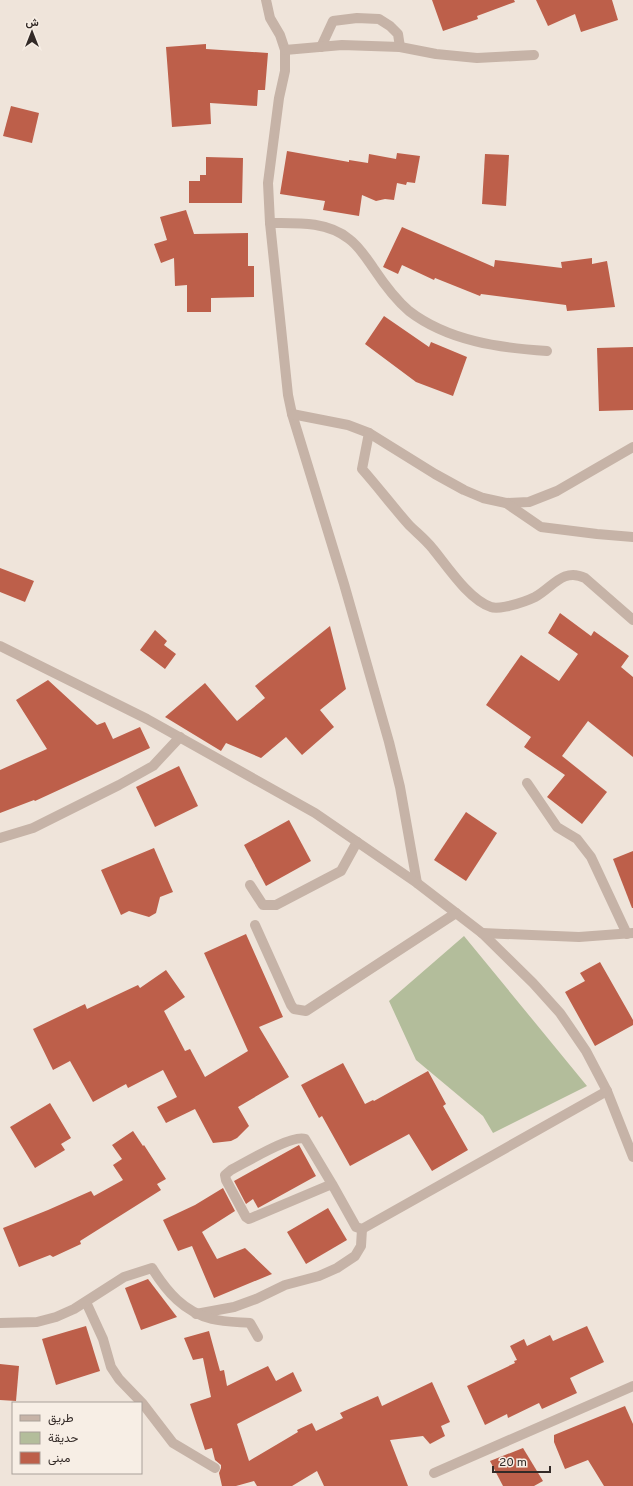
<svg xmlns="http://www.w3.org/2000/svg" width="633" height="1486" font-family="Overpass,Vazirmatn,sans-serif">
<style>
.green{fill:#b3bd9b}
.building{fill:#bd5f4a}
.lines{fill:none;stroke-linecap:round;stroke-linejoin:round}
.service{stroke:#c6b3a7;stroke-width:10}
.minor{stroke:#c6b3a7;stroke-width:10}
</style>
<rect width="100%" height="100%" fill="#efe4da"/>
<path class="green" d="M464,936L587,1086L493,1133L483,1116L416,1060L389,1001Z"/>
<g class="building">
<path d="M432,0H514L515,2L477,16L478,19L443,31Z"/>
<path d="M536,0H612L618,20L581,32L575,14L548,26Z"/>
<path d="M206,44V49L268,53L265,90H258L257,106L210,103L211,124L172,127L166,47Z"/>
<path d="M11,106L39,113L32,143L3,136Z"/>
<path d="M287,151L349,162V160L368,163L369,154L396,159L397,153L420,156L415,183L407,182L406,185L397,183L394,200L385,199L376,201L362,195L359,216L323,210L325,201L280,194Z"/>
<path d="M485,154L509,155L506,206L482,204Z"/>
<path d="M206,157L243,158L242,203H189V181H200V175H206Z"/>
<path d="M186,210L194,234L248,233V266H254V297L211,298V312H187V285L175,286L174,258L161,263L154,244L167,240L160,217Z"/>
<path d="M402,227L494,267L495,260L562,268L561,262L592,258V264L607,261L615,307L567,311L566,305L481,294L480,296L435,278L434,280L402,265L398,274L383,267Z"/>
<path d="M384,316L429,347L431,342L467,357L453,396L416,382L365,344Z"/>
<path d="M633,347V410L599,411L597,348Z"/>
<path d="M0,568L34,581L25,602L0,592Z"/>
<path d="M560,613L591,636L594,631L629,656L621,667L633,677V757L588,721L562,756L607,792L582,824L547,797L565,775L524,747L531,737L486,705L521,655L559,681L578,654L548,633Z"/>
<path d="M330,626L346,689L320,710L334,727L302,755L286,737L261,758L226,743L221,751L165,717L205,683L237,721L265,698L255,686Z"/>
<path d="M155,630L167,641L164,645L176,654L165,669L140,650Z"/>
<path d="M48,680L97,725L105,722L113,739L140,727L150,748L35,801L34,800L0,813V770L47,749L16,700Z"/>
<path d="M179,766L198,806L155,827L136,787Z"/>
<path d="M466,812L497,833L466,881L434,860Z"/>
<path d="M289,820L311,861L266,886L244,845Z"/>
<path d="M154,848L173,892L160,897L156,913L149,917L129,911L121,915L101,870Z"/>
<path d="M633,851V908H632L613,859Z"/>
<path d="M246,934L283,1017L259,1027L289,1077L238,1107L249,1126L237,1138L231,1141L213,1143L195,1109L166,1123L157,1107L177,1097L163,1070L128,1088L126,1084L93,1102L70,1061L53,1070L33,1029L85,1004L87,1009L138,985L140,988L166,970L185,997L164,1011L185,1051L190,1049L205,1077L248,1051L204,953Z"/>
<path d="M600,962L633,1020V1025L595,1046L565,992L585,981L580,973Z"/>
<path d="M343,1063L365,1104L373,1100L374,1101L428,1071L446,1104L443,1106L468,1150L432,1171L409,1134L350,1166L322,1116L319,1118L301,1085Z"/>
<path d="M50,1103L71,1138L61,1144L65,1150L35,1168L10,1127Z"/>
<path d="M133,1131L143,1146L144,1145L166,1179L157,1184L161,1190L80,1241L81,1244L53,1257L50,1255L19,1267L3,1228L48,1210L91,1191L94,1196L123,1180L113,1165L122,1159L112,1145Z"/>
<path d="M299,1145L316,1176L258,1208L253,1199L246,1204L234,1181Z"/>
<path d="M223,1188L235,1211L202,1232L217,1259L245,1248L272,1274L214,1298L192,1246L178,1251L163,1220L195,1205Z"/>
<path d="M328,1208L347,1240L306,1264L287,1232Z"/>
<path d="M148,1279L177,1317L141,1330L125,1288Z"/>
<path d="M86,1326L100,1371L56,1385L42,1339Z"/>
<path d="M587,1326L604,1362L570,1378L577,1393L542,1409L539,1403L508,1418L507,1414L485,1425L467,1386L515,1363L514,1361L517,1360L510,1346L524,1339L527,1346L550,1335L553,1341Z"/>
<path d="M209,1331L220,1371L224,1370L227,1386L268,1366L276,1381L293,1372L302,1391L237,1424L249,1461L298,1432L297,1430L312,1423L316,1431L343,1418L340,1413L378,1396L382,1406L432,1382L450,1422L441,1426L445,1436L430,1444L423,1436L390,1440L408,1486H324L317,1471L292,1486H257L254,1481L236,1486H222L219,1473L221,1468V1465L215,1460L212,1448L205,1450L190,1404L211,1397L203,1358L193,1360L184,1338Z"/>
<path d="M0,1364L19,1366L16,1401L0,1400Z"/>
<path d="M625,1406L633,1424V1486H604L588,1460L565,1469L554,1442V1435Z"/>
<path d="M523,1448L543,1481L534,1486H503L490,1461Z"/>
</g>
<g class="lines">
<g class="service">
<path d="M0,838L33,828L119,785L153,766L180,737"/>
<path d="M196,1314L234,1307L256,1299L285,1285L319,1276L337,1268L355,1256L361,1246L362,1229"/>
</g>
<g class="minor">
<path d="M266,0L270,18L280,35L285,50V71L279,98L268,183L270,223L288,395L292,414L344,584L389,742L400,787L417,883"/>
<path d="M321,47L333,21L357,18L379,19L390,26L398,34L400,47"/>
<path d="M285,50L342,45L400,47L436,54L477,58L534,55"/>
<path d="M270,223C296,223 327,221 349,239C359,246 367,259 374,269C384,284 395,299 409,311C448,341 500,348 547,351"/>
<path d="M292,414L348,425L369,433L435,474L464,490L483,498L506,503L529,502L557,491L633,447"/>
<path d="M369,433L362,469C378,487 393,507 409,525C417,533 426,540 433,549C447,566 469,600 491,607C496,609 503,607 509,606C517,604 527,601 535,597C552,588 563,567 585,578L633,620"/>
<path d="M506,503L541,527L597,534L633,537"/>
<path d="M0,646L147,719L315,813L417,883L482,933L533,983L560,1013L586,1051L607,1091L633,1157"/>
<path d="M527,783L557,827L577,839L591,857L627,934"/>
<path d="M250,885L263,905H276L341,871L357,842"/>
<path d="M255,925L291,1005L294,1009L306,1011L456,913"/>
<path d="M482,933L579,937L633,933"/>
<path d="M332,1184L305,1139C292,1134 245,1163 231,1170L225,1175L226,1180L246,1217L249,1219L332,1184L356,1227L362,1229L607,1091"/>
<path d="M86,1302L103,1339L111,1367L119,1379L143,1404L173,1443L215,1468"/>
<path d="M0,1323L37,1322L56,1317L74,1309L124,1277L152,1268C167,1292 184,1312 212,1319C224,1322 237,1322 250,1323L258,1337"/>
<path d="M434,1473L633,1386"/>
</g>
</g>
<rect x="12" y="1402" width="130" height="72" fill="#f7eee5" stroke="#a9a099"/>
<rect x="20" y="1415" width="20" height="6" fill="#c6b3a7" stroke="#a9a099"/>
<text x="48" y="1422" font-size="12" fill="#332a27">طريق</text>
<rect x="20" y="1432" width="20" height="12" fill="#b3bd9b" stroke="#a9a099"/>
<text x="48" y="1442" font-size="12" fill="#332a27">حديقة</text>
<rect x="20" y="1452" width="20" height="12" fill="#bd5f4a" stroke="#a9a099"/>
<text x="48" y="1462" font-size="12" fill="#332a27">مبنى</text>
<g transform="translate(32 32)" stroke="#f7eee5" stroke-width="3" paint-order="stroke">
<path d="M0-3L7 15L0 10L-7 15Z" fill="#332a27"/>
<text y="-6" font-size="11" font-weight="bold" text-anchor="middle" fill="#332a27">ش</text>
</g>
<path d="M493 1466v6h57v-6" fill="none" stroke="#332a27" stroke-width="2"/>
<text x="499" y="1466" font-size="12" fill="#332a27" stroke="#f7eee5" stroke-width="3" paint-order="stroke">20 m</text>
</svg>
